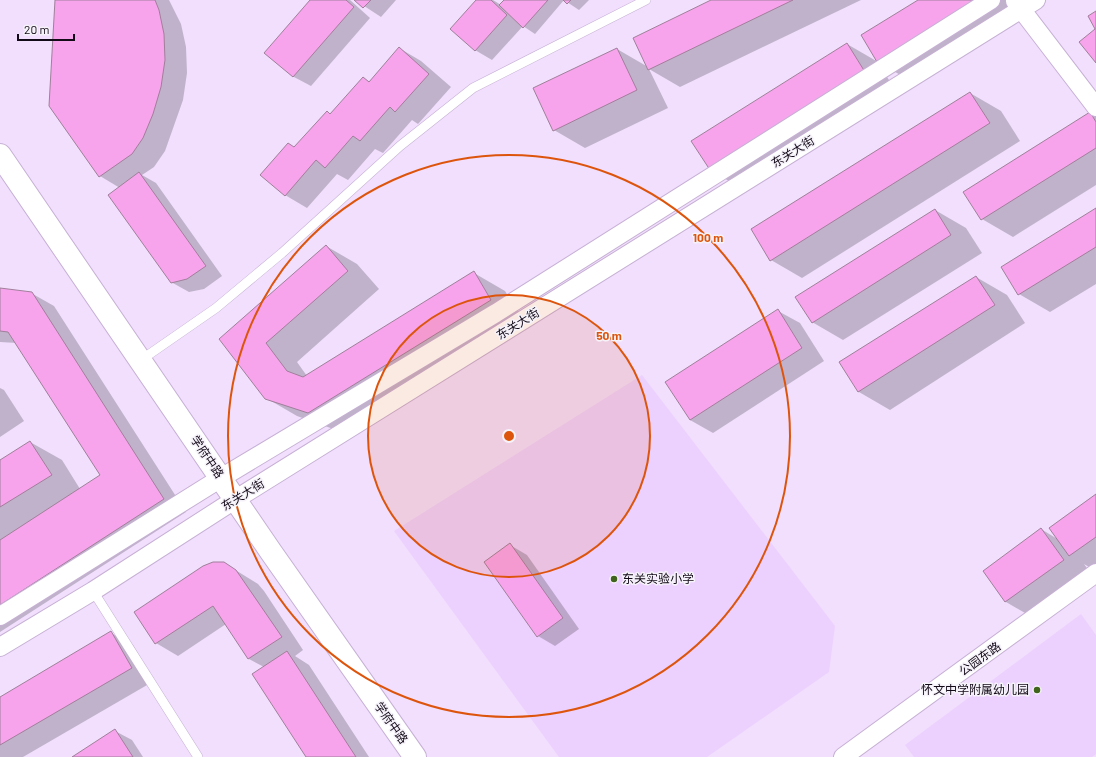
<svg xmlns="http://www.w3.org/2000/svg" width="1096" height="757" font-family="Barlow,'Noto Sans SC',sans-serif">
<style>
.built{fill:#ecd1fe}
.shadow{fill:#0003}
.building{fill:#f8a4ec;stroke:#a07f9b}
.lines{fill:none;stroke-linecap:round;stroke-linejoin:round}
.service-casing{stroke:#c7b0d5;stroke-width:10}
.minor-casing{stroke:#c7b0d5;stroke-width:20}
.tertiary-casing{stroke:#c7b0d5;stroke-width:24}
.service{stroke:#fff;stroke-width:9}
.minor{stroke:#fff;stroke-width:18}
.tertiary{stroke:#fff;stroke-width:22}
.ring{fill:none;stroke:#dd550d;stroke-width:2}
.poi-dot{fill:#41641d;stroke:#f6f2fa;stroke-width:1.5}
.labels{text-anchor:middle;stroke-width:3;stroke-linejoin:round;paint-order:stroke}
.street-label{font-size:12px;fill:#120a17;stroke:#f6f2fa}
.poi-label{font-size:12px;fill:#120a17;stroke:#f6f2fa;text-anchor:start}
.centre{fill:#dd550d;stroke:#f6f2fa;stroke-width:2}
.ring-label{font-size:12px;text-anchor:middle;font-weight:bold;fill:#dd550d;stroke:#f6f2fa;stroke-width:3;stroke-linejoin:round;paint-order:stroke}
</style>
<rect width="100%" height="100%" fill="#f1dffd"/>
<g class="built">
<path d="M642,375L835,626L829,672L707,757H559L394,531Z"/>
<path d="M1081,614L1096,635V754L1092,757H914L905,745Z"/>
</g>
<g class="shadow">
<path d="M56,0H169L181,24L186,47L187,73L183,100L165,151L154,167L142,175L156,183L222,276L204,289L189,292L171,282L120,188L100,176Z"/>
<path d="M311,0H350L370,18L311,86L294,77L266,52Z"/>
<path d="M355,0H396L381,17Z"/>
<path d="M478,0H493L501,5L505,0H589L579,10L564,0L535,34L523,26L492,60L475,50Z"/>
<path d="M714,0H861L680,87L649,69L668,108L585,148L554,130L617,49L648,67Z"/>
<path d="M920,0H1024L909,80L878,62Z"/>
<path d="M847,44L878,62L895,90L741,188L710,170Z"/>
<path d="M399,48L421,61L451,87L418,124L412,120L383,153L375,149L348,180L337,174L307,208L285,195L295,148L331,115L364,78L370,82Z"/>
<path d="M970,93L1001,111L1020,141L802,278L771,260Z"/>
<path d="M1090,114L1096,117V185L1013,237L982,219Z"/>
<path d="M1096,209V284L1050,312L1019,294Z"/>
<path d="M935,210L966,228L982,253L843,340L812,322Z"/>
<path d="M326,246L357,264L379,289L297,362L307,376L474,273L505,291L522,318L339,431L297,416L266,398L220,339Z"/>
<path d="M976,277L1007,295L1025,323L890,410L859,392L841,363Z"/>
<path d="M0,289L31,293L54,306L186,512L0,632V461L30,442L62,460L80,489L101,476L17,343L0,342Z"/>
<path d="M778,311L800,323L824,361L713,433L690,420Z"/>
<path d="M0,388L4,390L24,421L0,437Z"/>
<path d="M1096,495V571L1084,564L1094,578L1037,620L1006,602L984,571L1041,529L1059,540Z"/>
<path d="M510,545L527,555L579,629L555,646L538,636Z"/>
<path d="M224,563L258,584L264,591L303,650L295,656L309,665L369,757H307L264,667L249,659L226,624L178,656L156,643Z"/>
<path d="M111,633L133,645L154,681L23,757H0V698Z"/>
<path d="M115,731L132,740L143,757H74Z"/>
</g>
<g class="building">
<path d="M55,0H155L159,10L164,34L165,60L161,87L153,114L143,138L132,154L99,177L49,106Z"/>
<path d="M310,0H346L354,7L293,77L264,53Z"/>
<path d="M354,0H371L363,8Z"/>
<path d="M476,0H491L507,15L475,51L450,29Z"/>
<path d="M504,0H548L523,28L499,5Z"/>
<path d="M563,0H571L567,4Z"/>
<path d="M711,0H793L648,70L633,38Z"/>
<path d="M918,0H982L877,62L861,35Z"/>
<path d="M1096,11V63L1079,42L1095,29L1088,16Z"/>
<path d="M847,43L865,72L710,170L691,141Z"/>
<path d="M399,47L429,74L395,112L390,107L360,141L353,136L325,168L316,160L285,196L260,175L288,143L294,147L327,111L330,114L363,77L369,82Z"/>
<path d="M617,48L637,90L553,131L533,88Z"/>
<path d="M970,92L990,123L770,261L751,229Z"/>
<path d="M1090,112L1096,122V148L981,220L963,192Z"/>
<path d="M139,172L206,266L187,279L171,283L108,195Z"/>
<path d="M1096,208V247L1018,295L1001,267Z"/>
<path d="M935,209L951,235L812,323L795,297Z"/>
<path d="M326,245L348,271L266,343L287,371L303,377L474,271L491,300L308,413L265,399L219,339Z"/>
<path d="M976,276L995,305L858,392L839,362Z"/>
<path d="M0,288L32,292L164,499L0,605V540L100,475L8,332L0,331Z"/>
<path d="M778,309L802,348L690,420L665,382Z"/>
<path d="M30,441L52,475L0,507V460Z"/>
<path d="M1096,494V537L1069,556L1049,528Z"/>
<path d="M1041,528L1064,560L1005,602L983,571Z"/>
<path d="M510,543L563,618L537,637L484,562Z"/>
<path d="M213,562H224L236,570L282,637L248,659L213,606L155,644L134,612L203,566Z"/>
<path d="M111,631L132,668L0,745V697Z"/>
<path d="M287,651L356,757H306L252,674Z"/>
<path d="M115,729L133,757H72Z"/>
</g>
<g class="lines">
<defs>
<g id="service">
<path d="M141,360L216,308L282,253L400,146L473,88L646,0"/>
<path d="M93,591L198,757"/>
</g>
<g id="minor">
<path d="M1015,1L1096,107"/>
<path d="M0,616L221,478L496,313L991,0"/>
<path d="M0,647L93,591L236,499L1036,0"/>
<path d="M843,757L1096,573"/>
</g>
<path id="tertiary" d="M0,155L271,552L415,757"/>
</defs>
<use href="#service" class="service-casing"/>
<use href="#minor" class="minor-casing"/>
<use href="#tertiary" class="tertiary-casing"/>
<use href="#service" class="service"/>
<use href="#minor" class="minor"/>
<use href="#tertiary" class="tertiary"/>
</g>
<circle cx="509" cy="436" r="141" fill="#dd550d" fill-opacity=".12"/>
<g class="ring">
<circle cx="509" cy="436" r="141"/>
<circle cx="509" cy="436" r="281"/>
</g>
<g class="poi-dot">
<circle cx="614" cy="579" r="4"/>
<circle cx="1037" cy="690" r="4"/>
</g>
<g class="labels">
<g class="street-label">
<text transform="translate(793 152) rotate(-32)" y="4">东关大街</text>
<text transform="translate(518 324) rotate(-32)" y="4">东关大街</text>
<text transform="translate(207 457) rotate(56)" y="4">学府中路</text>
<text transform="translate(243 495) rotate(-32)" y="4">东关大街</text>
<text transform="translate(980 659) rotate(-36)" y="4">公园东路</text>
<text transform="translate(391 723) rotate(55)" y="4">学府中路</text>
</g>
<g class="poi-label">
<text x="622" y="583">东关实验小学</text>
<text x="1029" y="694" text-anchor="end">怀文中学附属幼儿园</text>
</g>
</g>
<circle cx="509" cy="436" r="6" class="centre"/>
<g class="ring-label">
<text x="708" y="242">100 m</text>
<text x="609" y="340">50 m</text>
</g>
<path d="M18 34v6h56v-6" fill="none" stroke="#120a17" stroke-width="2"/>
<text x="24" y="34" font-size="12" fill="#120a17" stroke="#f6f2fa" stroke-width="3" paint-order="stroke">20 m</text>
</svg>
